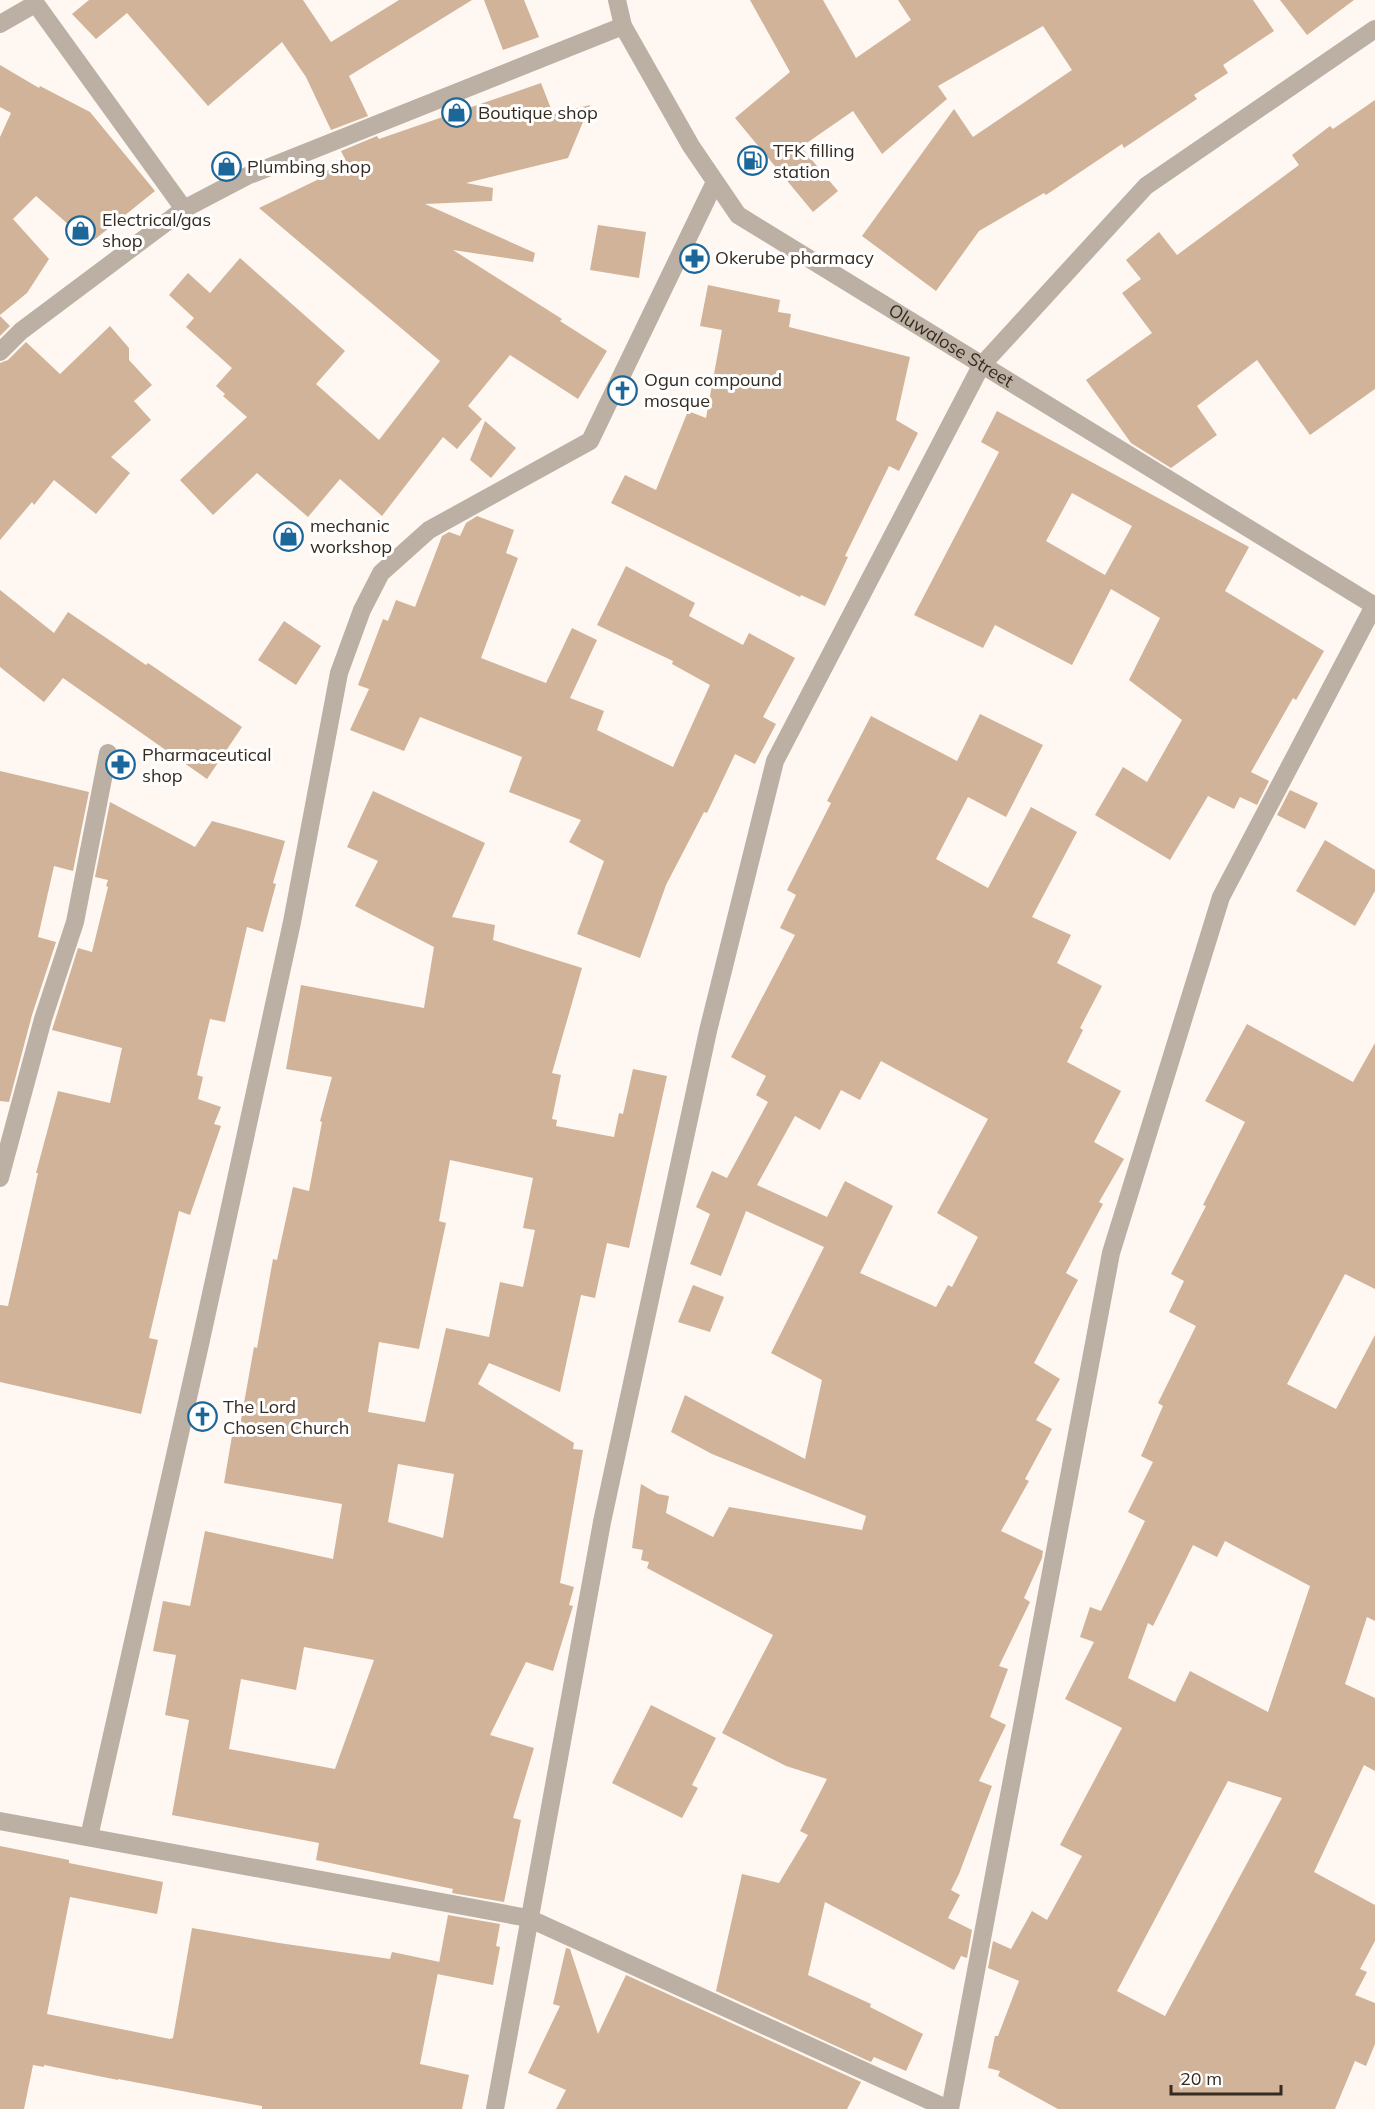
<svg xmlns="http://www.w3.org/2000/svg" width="1375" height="2109" font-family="Mulish,sans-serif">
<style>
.building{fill:#d0b398;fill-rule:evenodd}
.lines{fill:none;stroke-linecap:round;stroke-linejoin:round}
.minor{stroke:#bcafa3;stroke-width:18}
.tertiary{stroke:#bcafa3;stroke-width:18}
.labels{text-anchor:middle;stroke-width:6;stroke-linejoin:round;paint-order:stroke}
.poi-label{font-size:18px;fill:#362b20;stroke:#fff;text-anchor:start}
.street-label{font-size:18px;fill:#362b20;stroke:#fff}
</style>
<rect width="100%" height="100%" fill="#fef7f2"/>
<g class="building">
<path d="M89,0H303L331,42L399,0H472L349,76L368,116L331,130L306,77L282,42L208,106L127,13L96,39L72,14Z"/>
<path d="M484,0H524L539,37L503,50Z"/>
<path d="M750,0H823L856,58L911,20L898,0H1253L1274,31L1223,65L1228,73L1194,95L1197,99L1124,148L1122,144L1046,195L1044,193L979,231L936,291L862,236L954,109L973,137L1072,70L1043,26L938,86L947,99L882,154L853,111L801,147L838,191L813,212L735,118L790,72Z"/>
<path d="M1280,0H1354L1307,35Z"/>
<path d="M0,65L39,88L40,86L90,112L155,191L94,240L80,226L77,232L36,196L13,219L49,259L27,293L0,315V137L11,113L0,107Z"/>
<path d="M541,83L553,114L590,105L568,158L466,183L493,188L492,201L425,204L535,253L533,262L453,250L562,319L560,321L607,351L578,399L510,355L468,406L482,419L457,449L443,437L382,516L340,479L308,517L257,473L213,515L180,480L247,417L223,396L225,394L216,386L232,368L186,327L194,318L169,295L188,273L210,293L240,258L345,351L316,384L379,440L440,361L259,208L317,180L315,175L347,163L341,151L377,136L379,139Z"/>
<path d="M1375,100V389L1310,435L1257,360L1197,406L1217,435L1171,468L1131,443L1086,380L1152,333L1122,293L1141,279L1126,260L1159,232L1177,255L1299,165L1292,155L1330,126L1333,129Z"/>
<path d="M598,225L646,232L639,278L590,270Z"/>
<path d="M708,285L780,300L778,312L791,314L789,327L910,357L896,420L918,433L899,471L889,466L845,556L848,557L825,606L801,595L800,597L611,503L625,475L656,490L688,411L706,418L722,330L700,326Z"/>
<path d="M0,316L10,326L0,336Z"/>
<path d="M110,326L129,348V360L152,385L134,401L151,420L111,457L130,473L96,514L54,480L34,505L32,502L0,540V363L8,360L26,342L60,374Z"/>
<path d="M997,411L1249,547L1225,591L1324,651L1296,700L1293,698L1251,772L1269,781L1257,805L1240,797L1234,809L1208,796L1170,860L1095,815L1123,767L1147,782L1182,720L1129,680L1160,618L1111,589L1072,665L995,625L983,648L914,615L999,452L981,442ZM1072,493L1132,526L1105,575L1046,541Z"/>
<path d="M485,421L516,448L491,478L470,460Z"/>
<path d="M477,516L514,530L506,553L518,558L481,658L546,683L572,628L597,640L570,698L604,711L597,730L673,767L710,685L672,664L673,661L597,625L626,566L695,603L689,616L743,645L749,633L795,658L763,717L776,724L755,764L735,754L707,813L704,812L666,885L640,958L577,934L604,861L569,842L581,820L509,792L522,757L420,717L404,751L350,730L369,689L358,685L383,619L388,621L396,600L415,607L442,536L449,532L460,536L466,523Z"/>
<path d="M0,590L54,633L68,612L146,665L148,663L242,727L207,779L63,678L44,702L0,667Z"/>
<path d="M284,621L321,646L296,685L258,660Z"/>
<path d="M980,714L1043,745L1006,817L968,797L936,859L988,888L1031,807L1077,832L1032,917L1071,935L1057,963L1102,986L1080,1028L1083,1030L1067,1062L1121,1091L1094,1142L1124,1159L1099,1202L1103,1204L1066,1273L1078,1280L1034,1363L1060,1379L1036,1420L1052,1429L1025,1479L1029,1481L1001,1531L1043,1551L1042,1558L1024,1598L1030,1602L999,1666L1008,1669L990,1717L1006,1725L979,1781L992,1786L959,1874L951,1890L960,1895L948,1918L972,1930L967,1958L961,1956L954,1970L825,1902L808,1975L871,2004L870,2007L923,2034L906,2071L874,2057L871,2062L716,1991L742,1874L779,1883L808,1835L800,1831L827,1779L786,1766L722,1733L773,1635L647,1568L649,1562L641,1560L643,1550L632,1548L641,1484L658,1494L669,1496L666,1513L713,1537L729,1507L862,1530L866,1516L712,1454L671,1432L685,1395L805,1459L822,1380L771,1353L824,1247L746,1211L721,1276L690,1264L710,1214L696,1207L712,1171L727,1178L768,1102L756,1095L766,1076L731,1057L795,935L780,928L796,895L787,890L831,803L827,801L871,716L957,761ZM881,1061L988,1119L937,1213L978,1237L952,1287L948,1285L936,1307L860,1273L893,1206L845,1181L827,1217L757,1185L795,1116L820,1130L841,1090L860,1100Z"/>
<path d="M0,771L89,792L73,871L54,866L38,937L56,942L32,1015L9,1102L0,1101Z"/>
<path d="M1290,790L1318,803L1305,829L1277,815Z"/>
<path d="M373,791L485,843L452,917L495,925L493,940L582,968L552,1073L561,1075L552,1119L557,1120L556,1126L614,1137L619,1113L623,1114L633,1069L667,1076L629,1248L607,1243L595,1298L581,1295L560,1392L489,1363L478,1384L574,1443L573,1449L583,1450L560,1583L574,1587L569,1605L573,1606L553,1671L526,1662L490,1735L534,1748L513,1818L521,1820L504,1902L452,1893L453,1889L316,1860L319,1843L172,1815L189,1720L165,1715L176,1655L153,1651L163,1601L190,1606L205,1531L333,1559L342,1504L224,1483L232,1436L238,1437L254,1347L257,1348L273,1259L277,1260L293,1187L309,1191L322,1122L320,1121L332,1077L286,1069L301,985L424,1008L434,947L355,906L378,861L347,847ZM450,1160L533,1178L523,1228L535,1230L523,1287L500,1282L489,1337L446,1328L425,1422L368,1412L379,1342L419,1349L446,1223L439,1221ZM398,1464L454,1474L443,1538L388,1522ZM304,1647L374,1660L335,1769L229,1749L241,1679L296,1690Z"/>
<path d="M110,802L195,847L212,821L285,841L273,883L276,884L263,932L247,927L225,1022L210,1019L197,1075L203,1077L198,1099L221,1107L214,1124L221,1126L190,1215L179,1211L149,1338L158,1340L141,1414L0,1382V1305L8,1306L38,1173H36L58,1091L110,1103L122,1048L52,1030L78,948L92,952L108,887L106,886L108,880L95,877Z"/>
<path d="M1325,840L1375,870V891L1355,926L1296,891Z"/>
<path d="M1247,1024L1353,1082L1375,1043V1289L1345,1274L1287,1384L1336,1409L1375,1335V1621L1367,1617L1345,1684L1375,1698V1771L1364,1765L1314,1872L1375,1905V1941L1360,1969L1367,1972L1355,1995L1375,2003V2044L1366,2066L1355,2061L1335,2109H1058L998,2076L1000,2071L988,2068L995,2036H998L1019,1981L988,1968L993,1941L1011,1949L1032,1911L1047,1920L1082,1856L1060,1845L1122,1728L1065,1699L1094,1642L1080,1637L1090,1607L1101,1611L1145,1521L1128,1512L1153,1462L1141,1456L1163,1406L1158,1403L1196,1326L1169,1312L1184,1281L1171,1274L1206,1206L1203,1205L1245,1122L1205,1101ZM1225,1541L1310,1586L1268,1712L1190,1671L1175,1702L1128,1678L1148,1623L1153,1626L1193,1545L1217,1557ZM1228,1781L1282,1798L1165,2016L1117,1991Z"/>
<path d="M693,1285L724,1297L710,1332L678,1322Z"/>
<path d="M651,1705L716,1738L692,1785L698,1788L682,1818L612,1783Z"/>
<path d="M0,1846L69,1860V1863L163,1882L157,1914L70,1897L47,2014L170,2039L173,2038L192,1928L279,1943L390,1959L392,1952L440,1962L420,2064L469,2075L462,2109H262V2106L118,2079V2080L44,2065V2067L33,2065L24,2109H0Z"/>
<path d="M448,1915L500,1924L496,1946L500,1947L493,1985L437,1974Z"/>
<path d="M566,1948L570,1949L598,2034L626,1975L861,2082L847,2109H556L566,2090L528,2073L560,2006L553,2004Z"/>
</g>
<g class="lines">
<g class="minor">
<path d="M33,0L184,209"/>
<path d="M0,24L35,4"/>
<path d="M0,352L21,331L184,209L247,176L623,26"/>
<path d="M0,1178L43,1019L75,922L108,753"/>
<path d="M0,1821L528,1918L948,2109"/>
<path d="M89,1837L201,1340L292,922L339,673L362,610L381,573L429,530L590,441L715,182"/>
<path d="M495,2109L602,1522L708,1031L775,761L981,366L1146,186L1375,29"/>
<path d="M950,2109L1111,1253L1221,897L1375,604"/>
</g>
<path class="tertiary" id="s1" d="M617,0L623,26L691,146L738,215L1375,606"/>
</g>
<defs>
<symbol id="shop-ring" viewBox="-11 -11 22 22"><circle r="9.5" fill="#fff" stroke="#1c679a" stroke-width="1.5"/><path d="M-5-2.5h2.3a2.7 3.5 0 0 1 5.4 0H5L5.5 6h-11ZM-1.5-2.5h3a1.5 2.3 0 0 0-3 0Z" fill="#1c679a"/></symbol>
<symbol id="fuel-ring" viewBox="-11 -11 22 22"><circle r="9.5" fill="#fff" stroke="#1c679a" stroke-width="1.5"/><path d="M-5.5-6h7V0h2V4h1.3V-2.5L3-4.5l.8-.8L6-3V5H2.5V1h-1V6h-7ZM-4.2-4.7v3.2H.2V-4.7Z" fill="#1c679a"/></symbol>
<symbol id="pharmacy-ring" viewBox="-11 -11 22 22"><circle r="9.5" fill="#fff" stroke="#1c679a" stroke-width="1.5"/><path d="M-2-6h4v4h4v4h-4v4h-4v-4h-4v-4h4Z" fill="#1c679a"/></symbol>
<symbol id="church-ring" viewBox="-11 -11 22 22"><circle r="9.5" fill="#fff" stroke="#1c679a" stroke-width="1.5"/><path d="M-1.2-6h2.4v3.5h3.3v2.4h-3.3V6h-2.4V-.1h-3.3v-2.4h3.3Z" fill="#1c679a"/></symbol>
</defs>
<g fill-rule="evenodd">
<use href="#shop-ring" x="440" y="96" width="33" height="33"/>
<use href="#fuel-ring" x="736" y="144" width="33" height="33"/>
<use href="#shop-ring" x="210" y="150" width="33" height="33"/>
<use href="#shop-ring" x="64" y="214" width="33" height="33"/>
<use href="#pharmacy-ring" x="678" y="242" width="33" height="33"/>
<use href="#church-ring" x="606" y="374" width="33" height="33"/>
<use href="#shop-ring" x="272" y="520" width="33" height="33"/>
<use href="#pharmacy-ring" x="104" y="748" width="33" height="33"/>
<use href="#church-ring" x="186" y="1400" width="33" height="33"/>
</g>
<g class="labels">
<g class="poi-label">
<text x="478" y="119">Boutique shop</text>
<text x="773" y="157">TFK filling<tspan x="773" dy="21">station</tspan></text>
<text x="247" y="173">Plumbing shop</text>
<text x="102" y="226">Electrical/gas<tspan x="102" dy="21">shop</tspan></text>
<text x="715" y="264">Okerube pharmacy</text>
<text x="644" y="386">Ogun compound<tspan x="644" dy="21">mosque</tspan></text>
<text x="310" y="532">mechanic<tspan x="310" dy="21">workshop</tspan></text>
<text x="142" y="761">Pharmaceutical<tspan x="142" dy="21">shop</tspan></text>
<text x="223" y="1413">The Lord<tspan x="223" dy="21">Chosen Church</tspan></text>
</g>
<g class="street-label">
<text dy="6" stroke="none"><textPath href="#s1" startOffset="498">Oluwalose Street</textPath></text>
</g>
</g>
<path d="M1171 2085v9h110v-9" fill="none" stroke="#362b20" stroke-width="3"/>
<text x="1180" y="2085" font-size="18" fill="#362b20" stroke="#ffffff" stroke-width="4.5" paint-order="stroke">20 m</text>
</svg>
